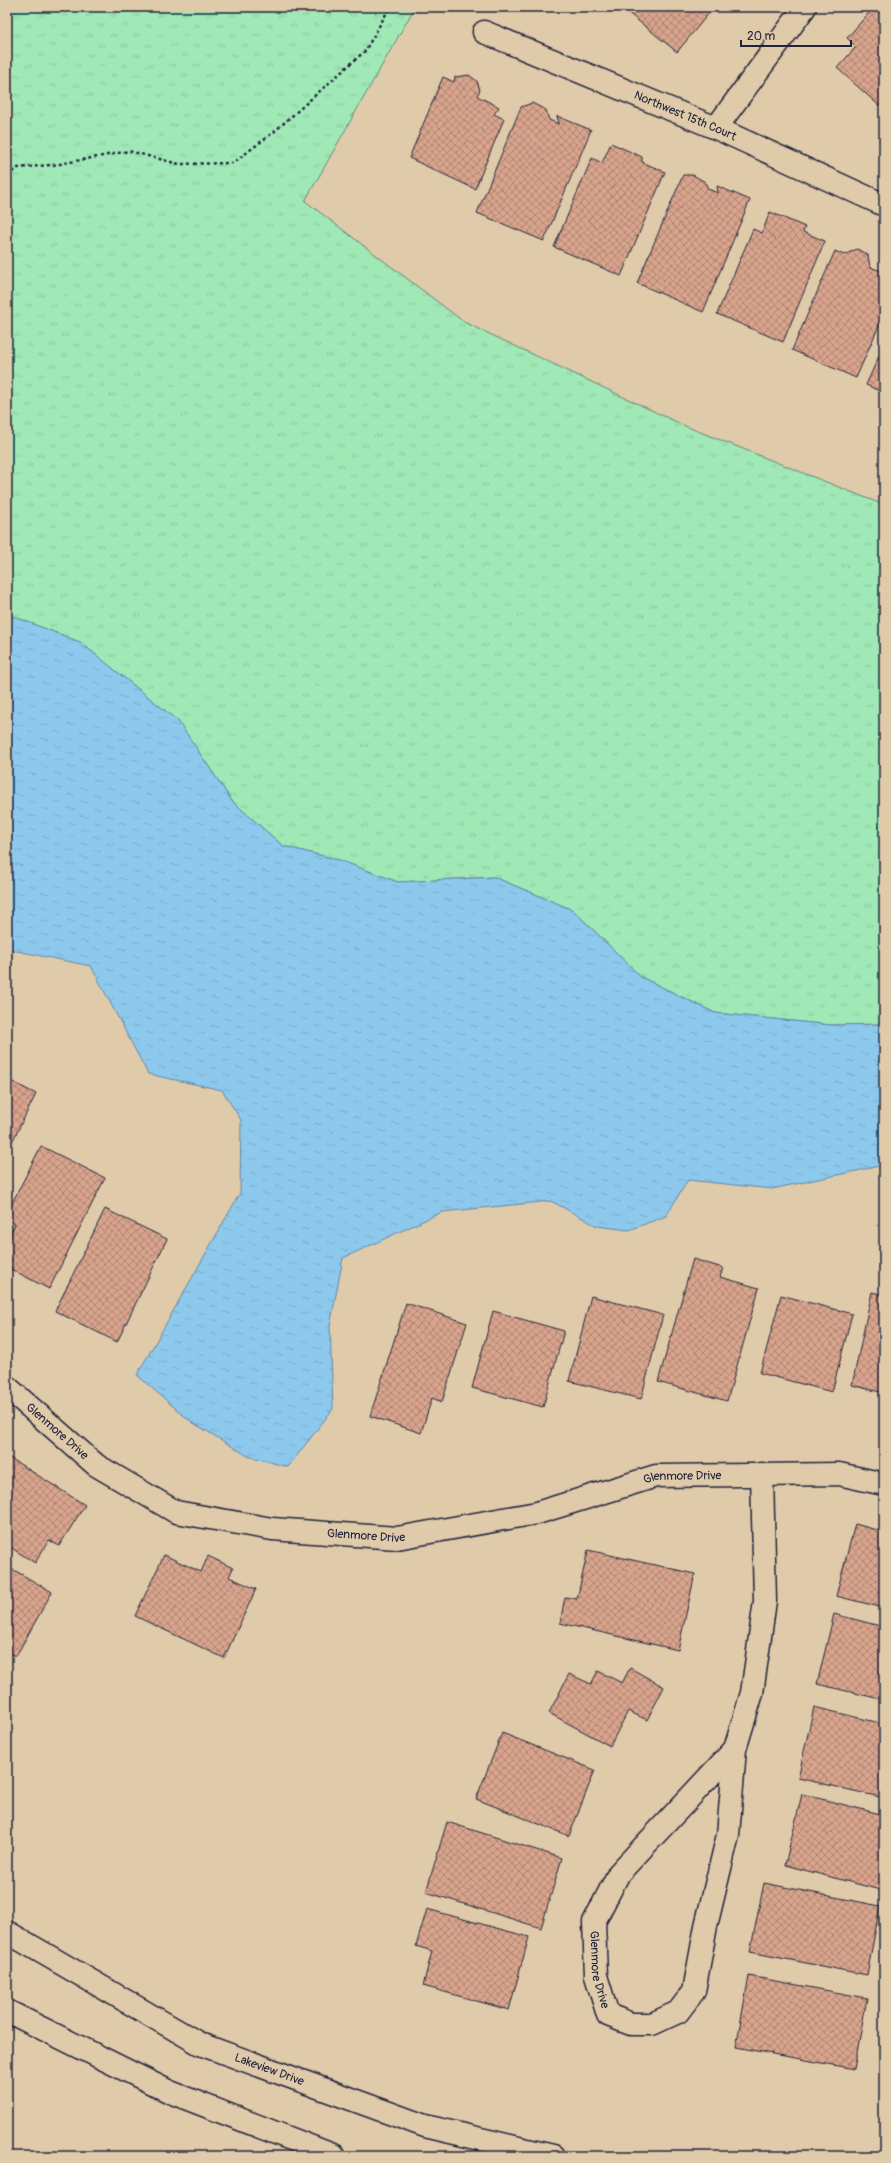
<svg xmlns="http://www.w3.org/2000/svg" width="891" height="2163" font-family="Pangolin,sans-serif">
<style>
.grass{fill:url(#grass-tufts);stroke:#618679}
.water{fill:url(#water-ripples);stroke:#6286a6}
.building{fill:url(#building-cross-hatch);stroke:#22223b}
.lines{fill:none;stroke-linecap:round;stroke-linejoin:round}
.street-casing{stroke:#22223b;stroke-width:25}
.secondary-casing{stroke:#22223b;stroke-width:25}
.path{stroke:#22223b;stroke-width:2.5;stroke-dasharray:3 3;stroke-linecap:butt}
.street{stroke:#dfcbaa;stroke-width:22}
.secondary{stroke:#dfcbaa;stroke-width:22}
.labels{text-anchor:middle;stroke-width:3.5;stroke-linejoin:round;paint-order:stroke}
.street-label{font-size:12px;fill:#22223b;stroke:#dfcbaa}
</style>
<defs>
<pattern id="grass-tufts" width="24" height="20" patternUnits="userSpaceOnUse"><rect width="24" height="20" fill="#a0e9b7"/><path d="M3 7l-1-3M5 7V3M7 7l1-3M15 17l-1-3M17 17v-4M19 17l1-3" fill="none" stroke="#8ac89e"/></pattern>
<pattern id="water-ripples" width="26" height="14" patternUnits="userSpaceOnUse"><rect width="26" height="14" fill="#8dc9ed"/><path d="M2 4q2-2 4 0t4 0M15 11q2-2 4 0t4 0" fill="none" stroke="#79accc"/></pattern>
<pattern id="building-cross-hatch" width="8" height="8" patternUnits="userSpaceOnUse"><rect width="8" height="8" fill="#d8a48c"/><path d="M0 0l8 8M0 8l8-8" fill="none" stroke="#af8574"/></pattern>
</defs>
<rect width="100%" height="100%" fill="#dfcbaa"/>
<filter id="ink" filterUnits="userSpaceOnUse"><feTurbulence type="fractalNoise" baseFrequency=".025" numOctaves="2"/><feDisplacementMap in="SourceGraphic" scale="8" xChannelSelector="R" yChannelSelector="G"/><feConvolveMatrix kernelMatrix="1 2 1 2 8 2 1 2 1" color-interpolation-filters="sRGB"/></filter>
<g filter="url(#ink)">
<path class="grass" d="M7,7H415L305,201L464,322L685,426L884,505V1024L831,1025L715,1013L641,977L573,910L494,877L398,882L339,860L283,846L232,801L178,721L80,642L7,614Z"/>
<path class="water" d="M7,614L80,642L178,721L232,801L283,846L339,860L398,882L494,877L573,910L641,977L715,1013L831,1025L884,1024V1165L772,1189L688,1180L666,1216L629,1230L597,1226L551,1201L442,1212L343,1258L330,1326L333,1409L288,1467L248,1456L190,1421L137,1375L240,1193L241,1120L222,1090L148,1074L91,966L7,949Z"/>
<g class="building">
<path d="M621,7H714L677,52Z"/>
<path d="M874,7L884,15V110L837,68L856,47L847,38Z"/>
<path d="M469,75L477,81L480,90L477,96L499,107L494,114L504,119L475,189L409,158L443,77L454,82L455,77Z"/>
<path d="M532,103L546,110L549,120L559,124L557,116L591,130L544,241L477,213L521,107Z"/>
<path d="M611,143L642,157V162L665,172L621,276L554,247L592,158L602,163Z"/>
<path d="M683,175H693L705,182L708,189L718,193L717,186L750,200L703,312L637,283Z"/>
<path d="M770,212L805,227L803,232L825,241L783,342L717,314L753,229L762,233Z"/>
<path d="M857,249L868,255L870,267L884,272V314L856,378L792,350L835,251L844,255Z"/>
<path d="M884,345V393L866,385Z"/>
<path d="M7,1079L36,1094L7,1152Z"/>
<path d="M41,1146L105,1178L49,1289L7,1267V1241L15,1224L7,1220V1213Z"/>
<path d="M105,1209L167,1239L117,1342L55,1311Z"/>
<path d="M693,1259L723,1268L720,1277L759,1288L727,1401L658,1382Z"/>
<path d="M872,1292L884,1295V1393L852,1385Z"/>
<path d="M781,1295L852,1314L832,1392L760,1373Z"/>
<path d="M591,1296L663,1315L641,1399L569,1381Z"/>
<path d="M406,1303L467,1323L442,1402L432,1398L421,1433L370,1416Z"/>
<path d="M493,1311L564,1331L543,1407L472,1388Z"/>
<path d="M7,1456L85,1505L59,1546L49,1540L35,1563L7,1545Z"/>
<path d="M855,1524L884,1532V1608L836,1596Z"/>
<path d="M588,1550L695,1574L678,1650L560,1623L565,1597L577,1599Z"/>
<path d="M164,1555L201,1572L208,1556L233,1568L229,1577L256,1589L224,1658L135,1616Z"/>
<path d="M7,1566L52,1592L16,1656L7,1651Z"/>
<path d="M834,1614L884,1627V1700L817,1684Z"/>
<path d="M630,1668L664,1687L647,1720L628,1711L610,1746L549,1713L569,1674L591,1684L598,1671L622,1683Z"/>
<path d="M814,1707L884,1724V1779L880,1797L798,1778Z"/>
<path d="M502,1733L595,1770L569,1836L476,1799Z"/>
<path d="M802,1794L884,1815V1891L785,1865Z"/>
<path d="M447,1822L562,1858L541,1928L426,1892Z"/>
<path d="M764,1883L880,1906L867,1975L750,1952Z"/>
<path d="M427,1909L529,1937L509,2010L423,1986L432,1951L416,1946Z"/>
<path d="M749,1976L867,1998L854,2069L736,2047Z"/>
</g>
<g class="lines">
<defs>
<g id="street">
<path id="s1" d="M484,32L716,128L884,205"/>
<path d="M716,128L805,7"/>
<path id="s2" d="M7,1387L96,1465L176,1512L272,1529L397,1538L537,1513L656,1476L839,1474L884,1484"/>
<path id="s3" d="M735,1749L619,1873L594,1922L596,1976L608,2015L631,2024H652L678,2012L694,1991L706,1926L728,1835L735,1749L752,1693L765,1601L762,1474"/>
</g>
<g id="secondary">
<path id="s4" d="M7,1932L200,2044L425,2126L553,2156"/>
<path d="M7,2011L170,2092L335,2156"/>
</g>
</defs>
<use href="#street" class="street-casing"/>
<use href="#secondary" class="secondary-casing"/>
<path class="path" d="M7,175L18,168L60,164L129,151L179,164L233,163L275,131L365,51L390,7"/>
<use href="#street" class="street"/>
<use href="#secondary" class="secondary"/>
</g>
</g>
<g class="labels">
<g class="street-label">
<text dy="4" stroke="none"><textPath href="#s1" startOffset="218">Northwest 15th Court</textPath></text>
<text dy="4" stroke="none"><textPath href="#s2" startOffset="67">Glenmore Drive</textPath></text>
<text dy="4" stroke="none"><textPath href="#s2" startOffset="727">Glenmore Drive</textPath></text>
<text dy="4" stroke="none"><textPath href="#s2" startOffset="403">Glenmore Drive</textPath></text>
<text dy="4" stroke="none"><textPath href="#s3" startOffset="273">Glenmore Drive</textPath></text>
<text dy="4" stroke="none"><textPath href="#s4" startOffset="297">Lakeview Drive</textPath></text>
</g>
</g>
<rect width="891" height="2163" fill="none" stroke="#dfcbaa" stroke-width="24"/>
<rect x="12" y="12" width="867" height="2139" fill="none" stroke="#22223b" stroke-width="1.5" filter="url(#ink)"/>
<path d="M741 40v6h110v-6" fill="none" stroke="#22223b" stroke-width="2"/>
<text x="747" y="40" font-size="12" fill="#22223b" stroke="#dfcbaa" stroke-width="3" paint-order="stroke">20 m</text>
</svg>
